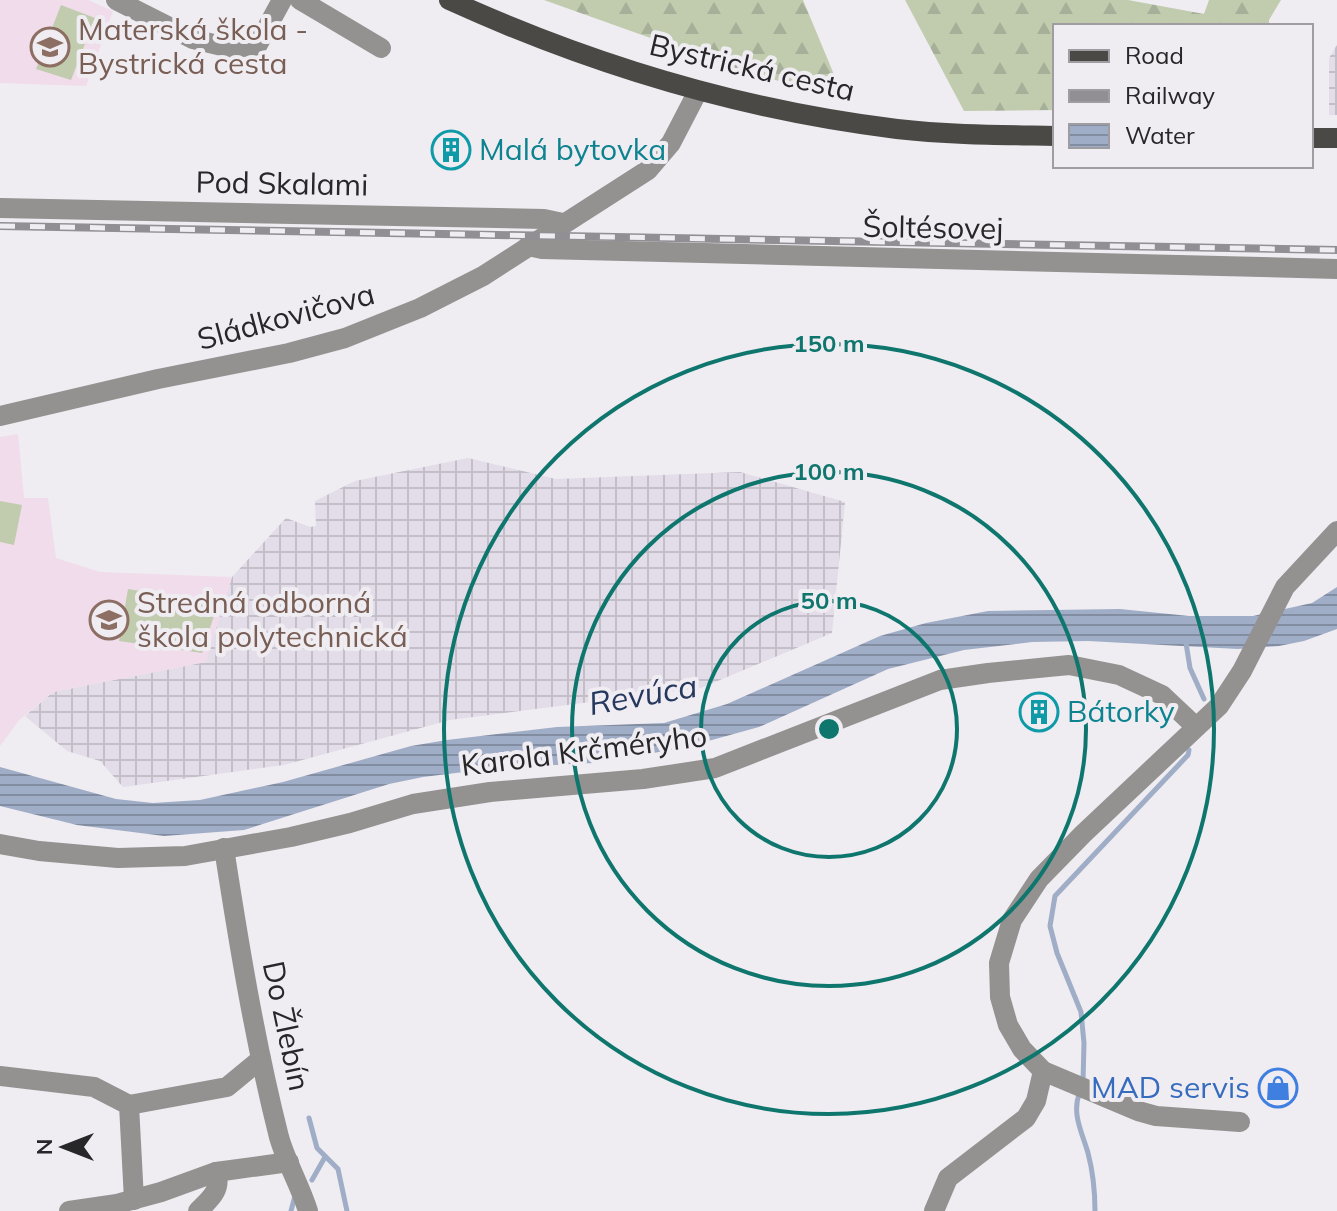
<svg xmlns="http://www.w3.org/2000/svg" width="1337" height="1211" font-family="Mulish,sans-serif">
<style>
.industrial{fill:url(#industrial-grid)}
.education{fill:#f1dceb}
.forest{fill:url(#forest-firs)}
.pitch{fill:#c1ccaf}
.water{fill:url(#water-rules)}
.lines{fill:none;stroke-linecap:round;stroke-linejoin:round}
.stream{stroke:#9fadc7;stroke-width:5}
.minor{stroke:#939290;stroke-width:20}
.major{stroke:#4b4945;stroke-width:20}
.rail-casing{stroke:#918f93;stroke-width:8}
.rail{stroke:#efecf2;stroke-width:5;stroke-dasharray:15;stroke-linecap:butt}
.ring{fill:none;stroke:#0f766e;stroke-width:4}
.labels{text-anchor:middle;stroke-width:8;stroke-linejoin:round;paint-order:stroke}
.education-label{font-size:30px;fill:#785e54;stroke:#efecf2;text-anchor:start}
.street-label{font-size:30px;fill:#272628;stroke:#efecf2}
.culture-label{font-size:30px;fill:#0d838f;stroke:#efecf2;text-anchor:start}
.shop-label{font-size:30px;fill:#366cbe;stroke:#efecf2;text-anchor:end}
.water-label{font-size:32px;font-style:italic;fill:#26385e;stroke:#efecf2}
.centre{fill:#0f766e;stroke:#efecf2;stroke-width:4}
.ring-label{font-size:24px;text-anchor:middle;font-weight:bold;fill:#0f766e;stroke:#efecf2;stroke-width:8;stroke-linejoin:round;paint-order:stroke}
</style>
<defs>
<pattern id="industrial-grid" width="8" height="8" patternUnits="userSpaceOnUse" patternTransform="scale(2)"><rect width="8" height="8" fill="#e3dde9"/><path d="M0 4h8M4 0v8" fill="none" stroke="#c3bec8"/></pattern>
<pattern id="forest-firs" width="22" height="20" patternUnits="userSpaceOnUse" patternTransform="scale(2)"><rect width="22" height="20" fill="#c1ccaf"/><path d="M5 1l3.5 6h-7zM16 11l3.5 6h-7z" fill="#a6af97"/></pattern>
<pattern id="water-rules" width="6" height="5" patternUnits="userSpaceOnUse" patternTransform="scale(2)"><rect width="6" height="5" fill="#9fadc7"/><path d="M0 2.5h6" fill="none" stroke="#828da2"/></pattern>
</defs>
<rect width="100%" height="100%" fill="#efecf2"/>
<g class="industrial">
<path d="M1337,45V115H1329V58Z"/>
<path d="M468,458L556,479L740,472L845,502L832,633L701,688L450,720L284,765L123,787L100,761L67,751L25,716L53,692L205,662L232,577L286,518L310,527L316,526L315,501L355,481Z"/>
</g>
<g class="education">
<path d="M0,0H88L113,11L86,86L0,83Z"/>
<path d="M18,434L24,498H48L56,558L100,572L232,577L206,662L53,692L19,720L0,746V437Z"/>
</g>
<g class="forest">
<path d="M544,0H803L845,101L729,66Z"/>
<path d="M905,0H1128L1204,14L1209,0H1281L1269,20V26H1055V110L964,111Z"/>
</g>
<g class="pitch">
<path d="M61,5L95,18L71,80L36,69Z"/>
<path d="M0,501L22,505L14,545L0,542Z"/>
<path d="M128,589L218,603L202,653L119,641Z"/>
</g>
<path class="water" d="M1337,587V629L1304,641L1279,646L1238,649L1088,641L1032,642L964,650L888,669L759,727L683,748L594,763L505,767L423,777L389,784L244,830L164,836L77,825L0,806V767L116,799L153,803L200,800L283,782L411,746L447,740L557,727L664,723L727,704L880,636L926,623L988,611L1120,609L1189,616H1253L1312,603Z"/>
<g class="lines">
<g class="stream">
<path d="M1186,643L1190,668L1204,699"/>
<path d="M1083,1082L1084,1043L1081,1012L1057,953L1050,926L1055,896L1188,755L1189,750"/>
<path d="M1080,1092C1071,1113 1082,1132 1088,1153C1093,1172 1095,1192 1095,1211"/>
<path d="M309,1118L317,1148L338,1169L347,1211"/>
<path d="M312,1180L325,1157"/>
<path d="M291,1211L295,1196"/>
</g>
<g class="minor">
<path d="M116,0L193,39L230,48L257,46L282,0"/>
<path d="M300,0L381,48"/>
<path d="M0,208L544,219L563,223"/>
<path d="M528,246L542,249L1337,269"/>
<path d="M0,416L158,379L289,353L345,338L420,308L483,276L648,170L671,143L698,91"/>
<path d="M0,844L39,851L118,858L185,856L291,837L350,823L413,804L490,792L643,779L715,768L940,680L988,673L1069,665L1119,675L1162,695L1196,727"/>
<path d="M224,848C239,945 255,1042 279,1137C286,1162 300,1185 308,1211"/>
<path d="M0,1076L94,1087L129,1105L134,1200"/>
<path d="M129,1105L227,1087L261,1059"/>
<path d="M1240,1122L1156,1116L1138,1111L1043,1071L1022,1049L1008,1025L1000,997L999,963L1012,920L1039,879L1083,834L1219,706L1242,671L1285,587L1337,531"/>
<path d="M69,1211L117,1204L161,1192L216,1172L289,1162"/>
<path d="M198,1211C210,1199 222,1190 216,1172"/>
<path d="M934,1211L948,1178L1026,1118L1036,1101L1043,1071"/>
</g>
<g class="major">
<path d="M449,0C592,65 741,110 897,129C949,135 1003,135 1055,136"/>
<path d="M1311,138H1337"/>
</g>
<defs>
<path id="rail" d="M0,226L1337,250"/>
</defs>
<use href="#rail" class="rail-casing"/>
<use href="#rail" class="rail"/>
</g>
<g class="ring">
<circle cx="829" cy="729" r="128"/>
<circle cx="829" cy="729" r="257"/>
<circle cx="829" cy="729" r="385"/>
</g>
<defs>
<symbol id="school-ring" viewBox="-11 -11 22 22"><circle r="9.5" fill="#efecf2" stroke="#8d6e63" stroke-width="1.5"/><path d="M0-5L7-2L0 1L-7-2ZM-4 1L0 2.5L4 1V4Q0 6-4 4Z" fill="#8d6e63"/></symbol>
<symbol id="building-ring" viewBox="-11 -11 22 22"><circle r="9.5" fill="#efecf2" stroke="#0f9aa8" stroke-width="1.5"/><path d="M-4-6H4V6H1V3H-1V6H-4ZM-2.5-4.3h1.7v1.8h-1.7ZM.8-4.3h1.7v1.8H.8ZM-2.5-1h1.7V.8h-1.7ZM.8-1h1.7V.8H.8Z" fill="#0f9aa8"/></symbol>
<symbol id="shop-ring" viewBox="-11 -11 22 22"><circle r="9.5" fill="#efecf2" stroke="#3f7fe0" stroke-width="1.5"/><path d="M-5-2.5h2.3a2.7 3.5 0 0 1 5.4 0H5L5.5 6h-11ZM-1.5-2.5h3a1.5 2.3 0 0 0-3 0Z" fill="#3f7fe0"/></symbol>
</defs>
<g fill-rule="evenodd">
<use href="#school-ring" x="28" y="25" width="44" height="44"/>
<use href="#building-ring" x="429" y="128" width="44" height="44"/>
<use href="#school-ring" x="87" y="598" width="44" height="44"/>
<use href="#building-ring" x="1017" y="690" width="44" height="44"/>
<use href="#shop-ring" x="1256" y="1066" width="44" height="44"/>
</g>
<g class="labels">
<g class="education-label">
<text x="78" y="40">Materská škola -<tspan x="78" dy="34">Bystrická cesta</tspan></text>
<text x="137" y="613">Stredná odborná<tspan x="137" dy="34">škola polytechnická</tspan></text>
</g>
<g class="street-label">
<text transform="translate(752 68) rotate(13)" y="10">Bystrická cesta</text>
<text transform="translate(282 184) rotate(1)" y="10">Pod Skalami</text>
<text transform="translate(933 228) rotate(1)" y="10">Šoltésovej</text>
<text transform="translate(286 317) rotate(-15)" y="10">Sládkovičova</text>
<text transform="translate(584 751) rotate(-7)" y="10">Karola Krčméryho</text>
<text transform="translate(286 1026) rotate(78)" y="10">Do Žlebín</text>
</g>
<g class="culture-label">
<text x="479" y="160">Malá bytovka</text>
<text x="1067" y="722">Bátorky</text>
</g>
<g class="shop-label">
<text x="1250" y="1098">MAD servis</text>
</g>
<g class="water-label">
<text transform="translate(643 695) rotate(-10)" y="11">Revúca</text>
</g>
</g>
<circle cx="829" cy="729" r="12" class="centre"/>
<g class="ring-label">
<text x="829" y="352">150 m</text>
<text x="829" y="480">100 m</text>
<text x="829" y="609">50 m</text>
</g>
<rect x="1053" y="24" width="260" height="144" fill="#efecf2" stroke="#9f9da1" stroke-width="2"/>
<rect x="1069" y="50" width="40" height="12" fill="#4b4945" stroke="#9f9da1" stroke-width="2"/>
<text x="1125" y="64" font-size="24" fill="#272628">Road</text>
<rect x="1069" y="90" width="40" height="12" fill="#918f93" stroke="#9f9da1" stroke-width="2"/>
<text x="1125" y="104" font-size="24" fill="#272628">Railway</text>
<rect x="1069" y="124" width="40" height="24" fill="url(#water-rules)" stroke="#9f9da1" stroke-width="2"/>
<text x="1125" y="144" font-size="24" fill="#272628">Water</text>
<g transform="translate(64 1147) rotate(270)" stroke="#efecf2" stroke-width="6" paint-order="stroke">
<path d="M0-6L14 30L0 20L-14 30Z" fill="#272628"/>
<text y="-12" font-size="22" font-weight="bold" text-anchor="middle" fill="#272628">N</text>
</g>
</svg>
